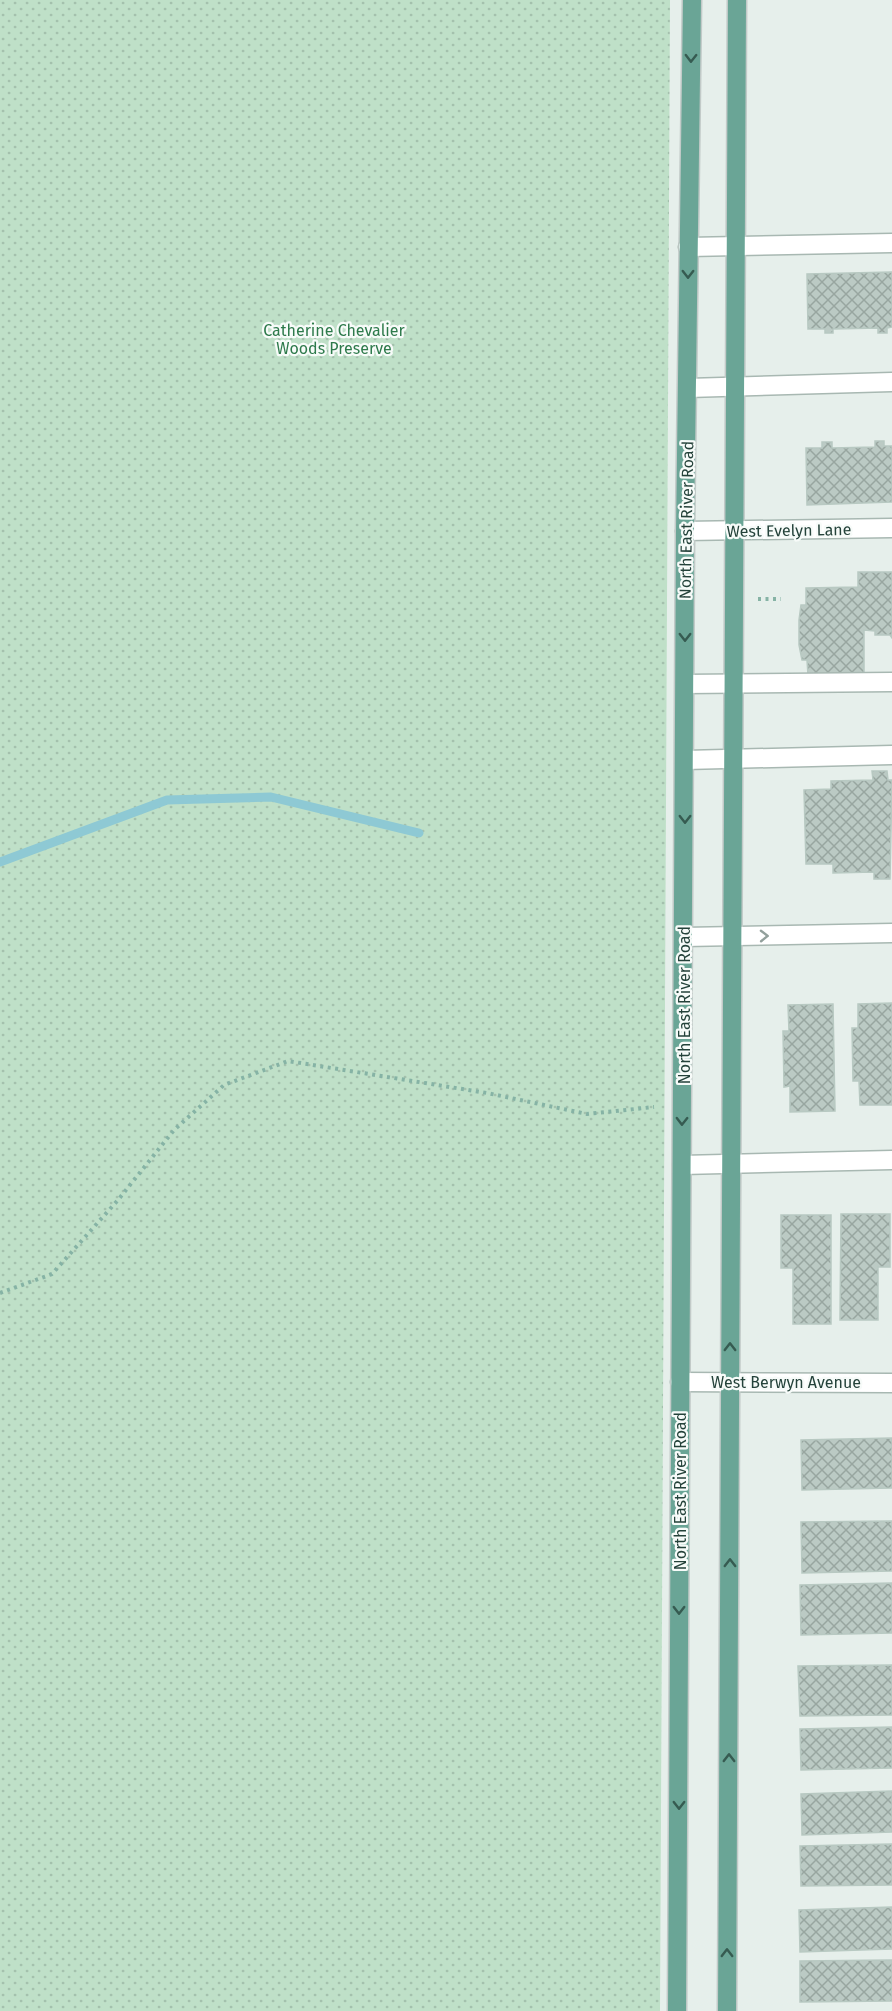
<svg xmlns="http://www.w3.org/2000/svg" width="892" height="2011" font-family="'Fira Sans',sans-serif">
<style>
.park{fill:url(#park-dots)}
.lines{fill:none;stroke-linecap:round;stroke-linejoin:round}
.stream{stroke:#8ec9d4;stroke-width:9}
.building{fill:url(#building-cross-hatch);stroke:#b8c9c2;stroke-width:1.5}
.minor-casing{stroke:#a8b8b2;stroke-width:21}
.major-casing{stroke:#c2cac8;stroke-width:21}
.path{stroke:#86b3a5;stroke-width:4;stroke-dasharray:3 4.5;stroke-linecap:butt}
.minor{stroke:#fff;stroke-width:18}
.major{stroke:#6aa596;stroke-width:18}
.oneway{stroke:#365b51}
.oneway2{stroke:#92a09c}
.labels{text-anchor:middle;stroke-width:4.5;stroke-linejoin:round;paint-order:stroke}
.park-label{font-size:16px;fill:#2d7a4b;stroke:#f7fbf9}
.street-label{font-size:16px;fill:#24423a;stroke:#f7fbf9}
</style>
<defs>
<pattern id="park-dots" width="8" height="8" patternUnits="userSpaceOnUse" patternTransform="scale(1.5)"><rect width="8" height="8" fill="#bfe0c8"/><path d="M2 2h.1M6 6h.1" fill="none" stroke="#a4c1ad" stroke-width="1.8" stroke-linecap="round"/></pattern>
<pattern id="building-cross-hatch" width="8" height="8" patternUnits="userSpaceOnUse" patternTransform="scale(1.5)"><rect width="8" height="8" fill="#bbcac4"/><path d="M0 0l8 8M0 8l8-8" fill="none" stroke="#98a6a0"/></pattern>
</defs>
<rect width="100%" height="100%" fill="#e6efeb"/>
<path class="park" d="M0,0H670L660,2011H0Z"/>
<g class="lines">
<path class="stream" d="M0,862L167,800L271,797L419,833"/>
</g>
<g class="building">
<path d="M892,272V327L887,328V333H878V328L833,329V333H825V329H808L807,274Z"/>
<path d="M875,441H884V446H892V502L807,505L806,448H822V442H832V448L875,447Z"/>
<path d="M858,572H892V638L890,635H875V631L864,630V673L808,675L807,660H802L799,645V620L801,605H806V588L858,587Z"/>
<path d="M872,771H887L888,780H892L890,879H874V872L833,873V864H806L804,790L831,789V781L873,780Z"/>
<path d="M892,1003V1105H860L859,1081H853L852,1028H858V1004Z"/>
<path d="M833,1004L835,1111L790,1112V1086L784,1087L783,1031H789L788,1005Z"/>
<path d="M841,1214H890V1267H878V1320H840Z"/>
<path d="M781,1215H831V1324H793V1268H781Z"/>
<path d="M892,1438V1488L802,1490L801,1440Z"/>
<path d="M892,1521V1571L802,1573L801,1522Z"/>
<path d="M892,1583V1633L801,1635L800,1585Z"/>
<path d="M892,1665V1715L800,1716L798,1666Z"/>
<path d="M892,1727V1768L801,1770L800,1729Z"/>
<path d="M892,1791V1832L802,1835L801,1794Z"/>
<path d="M892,1844V1885L801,1886L800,1846Z"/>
<path d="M892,1907V1949L800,1952L799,1910Z"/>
<path d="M892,1960V2001L800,2002V1961Z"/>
</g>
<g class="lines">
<defs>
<g id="minor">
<path d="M688,247L892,243"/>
<path d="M688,388L892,382"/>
<path d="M685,531L892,528"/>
<path d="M685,684L892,682"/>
<path d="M685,760L892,755"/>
<path d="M684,937L892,933"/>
<path d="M682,1165L892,1160"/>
<path d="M680,1382L892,1383"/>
</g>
<g id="major">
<path d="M677,2011L685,531L692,0"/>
<path d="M727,2011L737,0"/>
</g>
</defs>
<use href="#minor" class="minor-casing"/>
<use href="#major" class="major-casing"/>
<g class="path">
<path d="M758,599H781"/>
<path d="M0,1293L52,1274L118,1200L174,1130L224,1085L288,1061L487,1093L587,1114L654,1107"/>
</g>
<use href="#minor" class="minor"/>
<use href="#major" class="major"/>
</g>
<defs><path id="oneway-chevron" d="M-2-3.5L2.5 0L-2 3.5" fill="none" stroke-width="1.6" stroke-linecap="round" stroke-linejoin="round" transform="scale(1.5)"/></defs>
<g class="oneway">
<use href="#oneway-chevron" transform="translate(691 58) rotate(91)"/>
<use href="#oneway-chevron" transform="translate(688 274) rotate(90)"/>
<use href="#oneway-chevron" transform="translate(685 637) rotate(90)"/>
<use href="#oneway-chevron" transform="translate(685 819) rotate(90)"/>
<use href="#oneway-chevron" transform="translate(682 1121) rotate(91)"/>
<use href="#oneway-chevron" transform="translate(730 1347) rotate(-90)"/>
<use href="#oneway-chevron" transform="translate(730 1563) rotate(-90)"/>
<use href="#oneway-chevron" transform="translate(679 1610) rotate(90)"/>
<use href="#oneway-chevron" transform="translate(729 1758) rotate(-90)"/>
<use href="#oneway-chevron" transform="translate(679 1805) rotate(90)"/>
<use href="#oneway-chevron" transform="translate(727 1953) rotate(-90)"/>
</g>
<use class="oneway2" href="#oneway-chevron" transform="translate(764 936) rotate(-1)"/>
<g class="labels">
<g class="park-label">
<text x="334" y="336">Catherine Chevalier<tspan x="334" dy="18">Woods Preserve</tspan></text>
</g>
<g class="street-label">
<text transform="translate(686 520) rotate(-89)" y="6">North East River Road</text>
<text transform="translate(789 530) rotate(-1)" y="6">West Evelyn Lane</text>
<text transform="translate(684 1005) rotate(-90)" y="6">North East River Road</text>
<text x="786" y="1388">West Berwyn Avenue</text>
<text transform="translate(680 1491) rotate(-90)" y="6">North East River Road</text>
</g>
</g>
</svg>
